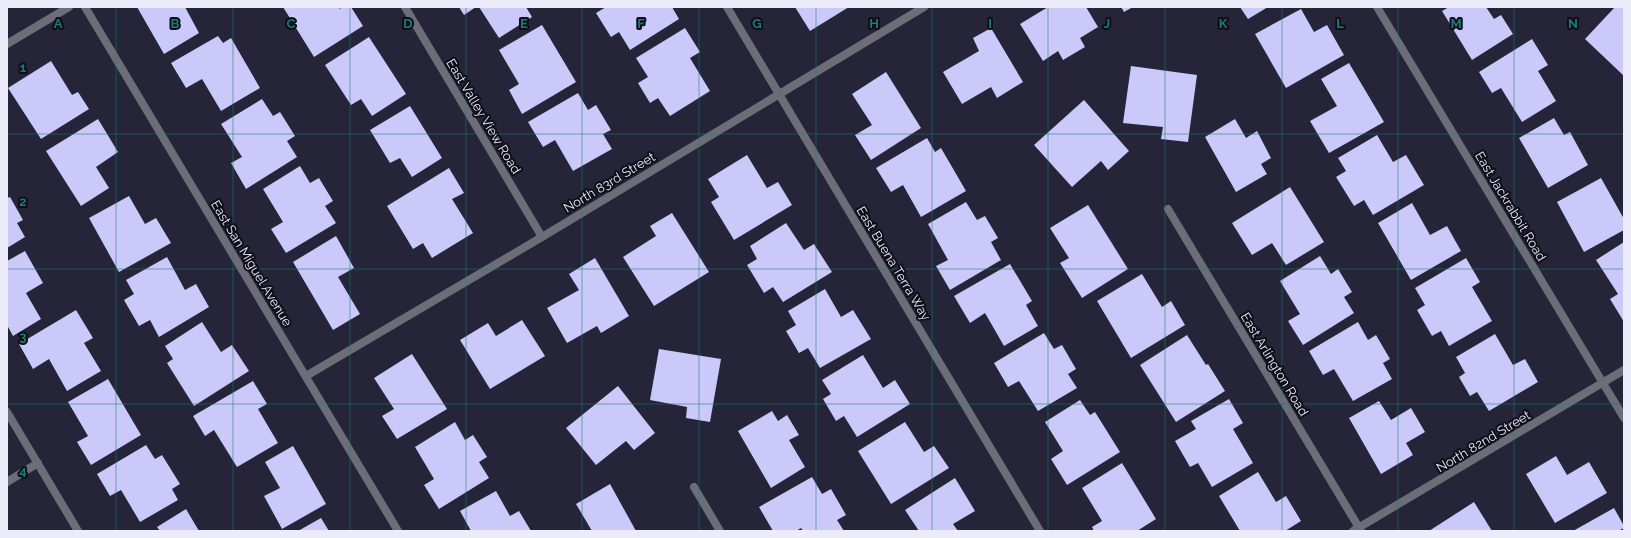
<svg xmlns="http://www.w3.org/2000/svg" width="1631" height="538" font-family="Raleway,sans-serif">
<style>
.building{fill:#cbc8fa}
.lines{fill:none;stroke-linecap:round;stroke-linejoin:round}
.street{stroke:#6d6d78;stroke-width:8}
.grid{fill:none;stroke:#1a7c75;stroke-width:1;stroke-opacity:0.55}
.labels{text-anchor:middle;stroke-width:4;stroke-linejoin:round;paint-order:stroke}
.street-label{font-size:13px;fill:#ebebf9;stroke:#0f0e18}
.grid-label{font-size:13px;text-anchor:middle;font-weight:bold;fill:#1a7c75;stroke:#0f0e18;stroke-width:4;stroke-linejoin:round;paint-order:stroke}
</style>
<rect width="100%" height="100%" fill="#252439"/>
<g class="building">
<path d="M137,7H185L199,33L164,54Z"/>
<path d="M283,7H339L340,9L342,7H351L363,26L314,57Z"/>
<path d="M459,7H476L464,15Z"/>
<path d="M479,7H526L532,17L499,38Z"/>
<path d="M606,7H672L679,19L630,50L619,32L611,37L596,13Z"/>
<path d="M795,7H849L810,31Z"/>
<path d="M1048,7H1086L1098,27L1080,38L1085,47L1063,60L1058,51L1043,61L1020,24Z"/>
<path d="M1121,7H1133L1124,12Z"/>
<path d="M1240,7H1268L1248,19Z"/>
<path d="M1449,7H1486L1494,19L1501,15L1513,34L1472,60L1442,11Z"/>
<path d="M1615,7H1624V76L1585,39Z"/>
<path d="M1301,9L1314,32L1327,25L1344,55L1286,88L1255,34Z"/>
<path d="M542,25L576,82L522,114L509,90L519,84L499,50Z"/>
<path d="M685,28L700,52L690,58L710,91L670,116L658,98L650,103L638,83L648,77L636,58Z"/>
<path d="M991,28L1023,82L997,98L991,87L962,104L943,72L979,51L973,38Z"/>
<path d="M218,36L223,43L231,38L260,88L221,111L202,79L186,88L171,63Z"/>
<path d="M369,37L406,94L372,116L361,99L351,105L325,65Z"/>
<path d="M1532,39L1548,65L1538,71L1556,101L1522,122L1501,88L1492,93L1479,72Z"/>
<path d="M51,61L72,95L78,92L89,109L41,139L8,88Z"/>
<path d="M1349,63L1384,122L1329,153L1310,121L1337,106L1321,79Z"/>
<path d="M1131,66L1197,75L1188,142L1161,139L1163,127L1123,123Z"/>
<path d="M886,72L921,128L871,160L855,135L872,125L852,94Z"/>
<path d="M578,93L588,110L596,105L611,130L603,134L612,149L573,171L555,140L543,147L528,122Z"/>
<path d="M262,99L273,116L280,112L295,136L287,141L297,157L246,189L231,163L242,157L221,124Z"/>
<path d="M1084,100L1129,151L1108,170L1101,161L1072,187L1034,145Z"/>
<path d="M410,106L442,158L412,177L400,158L390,163L370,130Z"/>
<path d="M1554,118L1564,135L1570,132L1588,165L1548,188L1519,138Z"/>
<path d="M98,119L118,152L96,167L109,188L81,206L46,151Z"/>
<path d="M1235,119L1246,138L1257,131L1271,158L1261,164L1267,174L1236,192L1205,137Z"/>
<path d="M1377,135L1393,162L1406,155L1424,185L1373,215L1364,200L1354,206L1336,177L1346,171L1338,158Z"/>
<path d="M927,138L935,152L941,148L966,191L921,217L903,185L891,192L876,168Z"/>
<path d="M747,155L767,188L778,182L792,205L734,240L711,202L719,197L708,179Z"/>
<path d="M300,166L310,183L319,178L333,201L325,206L336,223L286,253L271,229L283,222L263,189Z"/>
<path d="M449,168L464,193L452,199L473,233L432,258L423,243L413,249L387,206Z"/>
<path d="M1601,178L1624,219V230L1584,252L1557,202Z"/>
<path d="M1290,187L1324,242L1286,265L1272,243L1252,255L1232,223Z"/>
<path d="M129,196L145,224L156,218L171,243L119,272L89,218Z"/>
<path d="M10,197L23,220L17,223L25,237L7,248V198Z"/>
<path d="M966,202L977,220L985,216L998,238L991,242L1001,260L950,290L936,266L948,260L928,224Z"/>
<path d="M1412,203L1430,235L1447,226L1461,251L1411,280L1378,223Z"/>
<path d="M1088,205L1128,269L1082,298L1060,263L1069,258L1050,228Z"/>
<path d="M672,213L709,272L654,306L623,257L656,236L650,226Z"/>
<path d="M786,223L804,250L814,244L832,272L783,302L773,287L764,293L747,265L757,259L750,246Z"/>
<path d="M336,236L354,268L338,277L360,314L333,330L293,262Z"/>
<path d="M1624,242V322L1610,299L1618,294L1596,260Z"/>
<path d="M25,251L43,283L26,293L41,319L13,336L7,325V261Z"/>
<path d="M1320,256L1331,274L1338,269L1352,292L1344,297L1354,313L1303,345L1288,321L1300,314L1280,281Z"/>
<path d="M167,257L185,290L196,284L209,307L159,337L150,320L139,326L124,300L134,294L126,280Z"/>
<path d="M595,258L629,316L601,333L597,326L567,343L547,308L579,290L569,274Z"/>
<path d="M1466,258L1480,282L1472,287L1492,321L1449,346L1441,331L1432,336L1417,310L1425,305L1415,288Z"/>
<path d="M1010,264L1032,301L1026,305L1038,326L1004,346L985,313L970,323L954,296Z"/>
<path d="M1142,274L1162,307L1171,301L1185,325L1131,358L1097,301Z"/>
<path d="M825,289L841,317L853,310L871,339L820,368L808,348L799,353L786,331L796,325L788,311Z"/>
<path d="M76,310L93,338L84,343L101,371L67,391L49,359L33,369L19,344Z"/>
<path d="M522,320L545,356L490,389L460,340L488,323L496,336Z"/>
<path d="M202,322L221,352L232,345L249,371L194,406L167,363L173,359L165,346Z"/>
<path d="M1358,322L1368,340L1376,335L1390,359L1383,363L1392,379L1353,401L1334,369L1323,375L1309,351Z"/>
<path d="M1044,333L1054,349L1062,345L1076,369L1068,374L1077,388L1038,411L1019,381L1008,387L994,363Z"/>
<path d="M1495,334L1513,365L1525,359L1538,382L1489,411L1477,392L1470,396L1459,377L1465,373L1456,357Z"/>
<path d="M1187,335L1206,365L1208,364L1225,391L1176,422L1140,365Z"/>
<path d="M659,349L721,359L710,422L686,418L687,407L650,400Z"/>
<path d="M412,354L447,409L397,439L382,416L394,409L374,378Z"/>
<path d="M863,355L883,388L895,380L910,404L857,437L844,416L836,421L823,399L831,394L822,380Z"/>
<path d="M108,379L141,435L91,465L77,442L88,436L68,402Z"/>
<path d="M253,381L267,404L258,409L278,443L237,467L214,430L205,436L193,416Z"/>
<path d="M618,386L655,433L634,450L626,441L596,465L566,428Z"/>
<path d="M1229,399L1243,423L1233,429L1253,463L1212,487L1198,463L1190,467L1175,441L1196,429L1191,421Z"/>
<path d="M1080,400L1090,415L1095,412L1120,452L1067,485L1051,459L1063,451L1045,422Z"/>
<path d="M1379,401L1391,420L1411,408L1425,432L1406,443L1413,455L1381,474L1349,418Z"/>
<path d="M772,411L778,421L787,415L799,435L789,440L805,467L771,488L738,431Z"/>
<path d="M455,422L465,440L473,435L487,457L479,462L489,478L439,509L424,485L434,479L415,447Z"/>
<path d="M905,422L924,452L934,446L949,468L891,504L858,451Z"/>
<path d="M146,445L155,459L162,455L180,484L172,489L178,500L140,522L121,490L110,496L97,474Z"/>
<path d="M293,446L326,504L282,529L264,496L280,488L265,462Z"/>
<path d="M1556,456L1567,475L1589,462L1607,493L1555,523L1526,474Z"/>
<path d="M1122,463L1156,519L1137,531H1094L1092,527L1102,521L1082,488Z"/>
<path d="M1258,472L1276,502L1286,496L1301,521L1285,531H1240L1219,496Z"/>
<path d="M812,477L822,494L831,489L846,515L837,520L844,531H803L801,528L796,531H773L759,507Z"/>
<path d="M955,478L975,511L953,524L958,531H919L905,510Z"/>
<path d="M610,484L636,531H592L576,504Z"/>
<path d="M496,491L510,516L519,511L531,531H471L460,511Z"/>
<path d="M1474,502L1492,531H1429Z"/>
<path d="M1614,508L1624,526V528L1618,531H1573Z"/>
<path d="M186,509L199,531H160L157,527Z"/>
<path d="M321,518L329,531H298Z"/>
</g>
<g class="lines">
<g class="street">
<path d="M85,7L398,531"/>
<path d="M405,7L542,237"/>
<path d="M727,7L1040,531"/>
<path d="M1377,7L1624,418"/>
<path d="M7,44L69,7"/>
<path d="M1168,209L1361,531"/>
<path d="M306,376L542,237L924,7"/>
<path d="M7,412L78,531"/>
<path d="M7,482L38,463"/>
<path d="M694,487L720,531"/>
<path d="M1353,531L1624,370"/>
</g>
</g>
<path class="grid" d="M116,7V531M233,7V531M350,7V531M466,7V531M582,7V531M699,7V531M816,7V531M932,7V531M1048,7V531M1165,7V531M1282,7V531M1398,7V531M1514,7V531M7,134H1624M7,269H1624M7,404H1624"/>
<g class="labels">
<g class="street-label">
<text transform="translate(484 116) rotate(59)" y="5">East Valley View Road</text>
<text transform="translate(609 182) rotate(-31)" y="5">North 83rd Street</text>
<text transform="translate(1511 206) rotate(59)" y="5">East Jackrabbit Road</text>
<text transform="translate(252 263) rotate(59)" y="5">East San Miguel Avenue</text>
<text transform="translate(894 263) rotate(59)" y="5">East Buena Terra Way</text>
<text transform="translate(1275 364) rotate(59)" y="5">East Arlington Road</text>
<text transform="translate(1483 441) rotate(-31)" y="5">North 82nd Street</text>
</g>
</g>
<g class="grid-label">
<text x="58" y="28">A</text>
<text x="175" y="28">B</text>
<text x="291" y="28">C</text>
<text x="408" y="28">D</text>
<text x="524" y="28">E</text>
<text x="641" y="28">F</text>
<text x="757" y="28">G</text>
<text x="874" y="28">H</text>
<text x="990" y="28">I</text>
<text x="1107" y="28">J</text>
<text x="1223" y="28">K</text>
<text x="1340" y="28">L</text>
<text x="1456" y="28">M</text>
<text x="1573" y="28">N</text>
<text x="23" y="72">1</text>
<text x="23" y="206">2</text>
<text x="23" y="341">3</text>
<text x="23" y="475">4</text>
</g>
<rect width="1631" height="538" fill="none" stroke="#ebebf9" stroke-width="16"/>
</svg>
